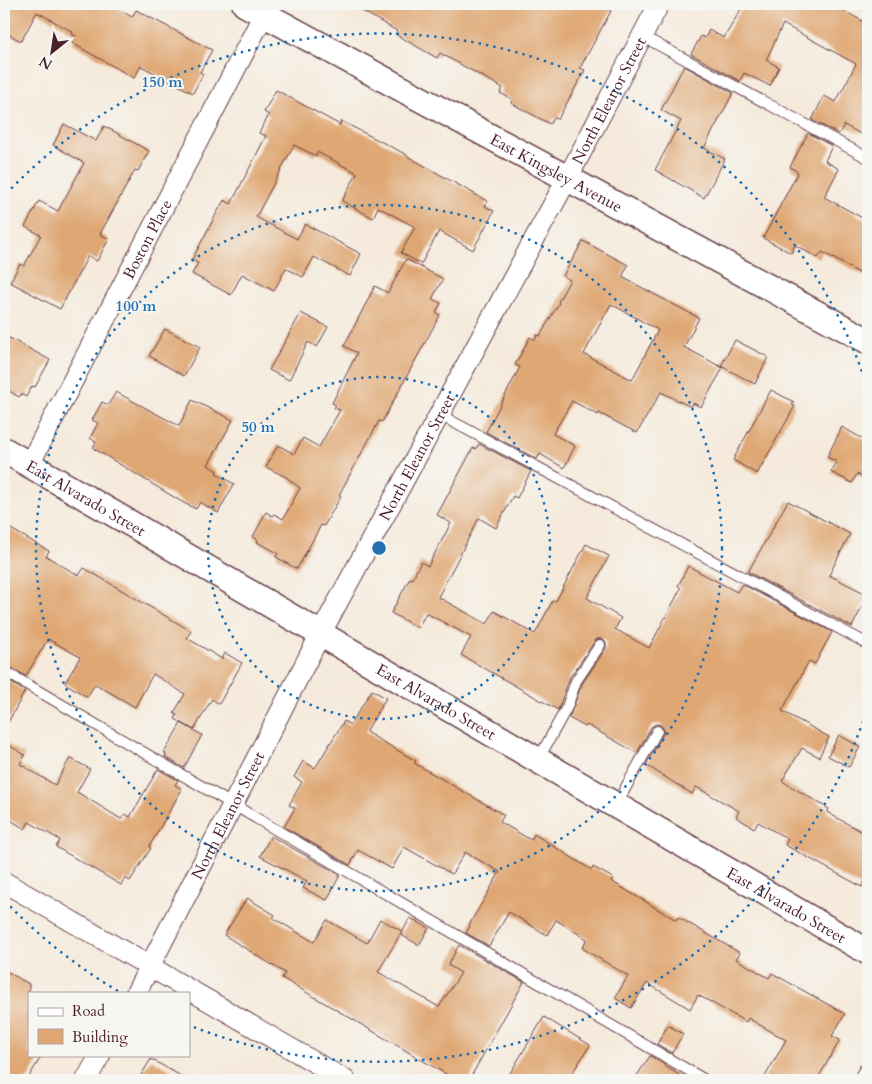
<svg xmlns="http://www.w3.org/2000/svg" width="872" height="1084" font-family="Cardo,serif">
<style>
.building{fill:#dfa773;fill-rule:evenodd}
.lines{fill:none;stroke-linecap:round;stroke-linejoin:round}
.service-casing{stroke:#643d45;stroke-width:12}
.minor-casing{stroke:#643d45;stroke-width:22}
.tertiary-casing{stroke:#643d45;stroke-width:28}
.service{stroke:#fff;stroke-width:10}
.minor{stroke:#fff;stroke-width:20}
.tertiary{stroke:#fff;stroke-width:25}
.ring{fill:none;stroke:#1f6fb2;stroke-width:2.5;stroke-dasharray:2.5 5}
.labels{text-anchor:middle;stroke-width:4;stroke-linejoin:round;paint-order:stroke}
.street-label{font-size:16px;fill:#4a1f2b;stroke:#f6f6f2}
.centre{fill:#1f6fb2;stroke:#f6f6f2;stroke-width:2.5}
.ring-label{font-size:15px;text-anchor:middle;font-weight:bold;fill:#1f6fb2;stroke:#f6f6f2;stroke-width:4;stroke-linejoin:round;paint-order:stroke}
</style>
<rect width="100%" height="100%" fill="#f6f6f2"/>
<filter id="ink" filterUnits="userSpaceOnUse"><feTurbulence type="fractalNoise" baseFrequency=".02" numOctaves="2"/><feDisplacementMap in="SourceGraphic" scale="10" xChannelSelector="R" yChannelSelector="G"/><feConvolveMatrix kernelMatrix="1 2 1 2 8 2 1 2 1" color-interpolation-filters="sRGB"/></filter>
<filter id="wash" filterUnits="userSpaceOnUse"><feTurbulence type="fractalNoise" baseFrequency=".0096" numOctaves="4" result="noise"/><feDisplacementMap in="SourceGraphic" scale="20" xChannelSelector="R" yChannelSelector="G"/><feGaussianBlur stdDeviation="1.12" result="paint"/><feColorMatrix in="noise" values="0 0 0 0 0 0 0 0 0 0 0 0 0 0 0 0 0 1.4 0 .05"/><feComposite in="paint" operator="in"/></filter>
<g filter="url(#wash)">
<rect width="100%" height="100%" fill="#f5eadb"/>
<g id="blocks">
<g class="building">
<path d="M4,4H109L132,17L136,10L212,50L200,72L203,74L193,93L141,66L134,78L72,43L76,36L72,34L73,32L37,12L21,41L4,32Z"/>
<path d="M350,4H597L611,11L580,68L585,70L558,119L554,118L550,124L511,103L512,99L500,93L503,88L440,53L437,58L395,34L397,31Z"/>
<path d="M744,4H831L868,24V121L861,134L844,125L839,134L812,120L824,96L836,102L856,64L783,24L766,60L779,67L770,86L744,73L740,81L691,54L701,36L705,38L709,30L724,38Z"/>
<path d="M684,66L733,93L704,148L725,159L704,198L655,170L681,121L661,110Z"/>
<path d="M276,90L340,125L341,121L407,155V156L487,201L485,206L494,211L473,250L439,231L421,264L401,253L415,227L378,207L373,218L342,201L357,173L317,152L316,156L294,145L256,217L297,239L305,224L361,254L350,276L314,257L303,277L286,268L274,291L242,274L231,295L192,274L198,263L192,260L214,218L224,200L231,204L266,136L259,133L269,115L264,112Z"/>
<path d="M64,124L96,141L104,126L149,151L138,171L135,170L100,234L109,239L97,261L88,256L60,309L10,282L20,264L24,266L41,235L25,227L39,201L58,211L84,163L53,145Z"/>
<path d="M808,133L832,146L825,161L839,169L824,197L868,221V278L822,252L818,258L795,245L791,253L763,238L798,172L790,167Z"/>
<path d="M583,241L628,265L622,277L699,318L684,347L723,368L701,407L693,403L691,407L661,392L637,433L599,413L598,415L572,401L553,434L575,446L564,468L540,454L537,459L486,432L520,367L515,365L530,337L535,340L537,335L540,336L559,303L558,302L570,280L563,276ZM611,304L658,330L632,380L584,354Z"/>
<path d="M406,259L443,279L432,299L441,303L436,313L440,315L382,422L379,421L339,495L341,496L324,526L321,525L297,569L276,557L278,553L257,542L258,540L253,537L266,512L272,516L274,514L283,519L300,488L286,477L266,467L278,445L294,454L303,438L319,447L340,410L334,408L336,405L332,403L357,353L344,346L375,286L388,293Z"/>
<path d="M301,313L328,327L317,347L308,342L289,380L269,370Z"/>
<path d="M165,329L200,347L184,376L149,356Z"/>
<path d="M4,335L50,360L35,387L32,386L26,397L21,394L19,397L4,388Z"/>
<path d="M735,340L768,357L755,384L721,366Z"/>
<path d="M771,390L794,402L792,405L795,406L757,474L733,460Z"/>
<path d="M116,392L179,426L192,400L233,420L208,465L217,471L216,473L234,484L218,513L200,502L196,509L182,502L93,448L96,442L90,438L98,423L92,420L102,402L108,405Z"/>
<path d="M842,427L868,442V480L857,474L852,483L831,472L837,462L827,457Z"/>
<path d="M479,444L531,471L517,498L513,496L496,528L479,518L438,597L487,624L494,611L535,634L553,600L556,601L586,544L609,556L587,598L621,618L615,629L649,648L681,588L678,586L688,566L737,592L742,584L832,632L815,664L809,661L782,711L829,737L819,757L802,748L782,781L829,809L827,812L837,818L868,835V875L862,887L785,845L788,839L758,822L754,828L736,817L739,811L707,793L696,787L692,794L646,765L663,734L664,730L661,725L656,724L651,727L637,753L587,725L585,727L569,718L582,684L606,648V642L603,639H597L595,641L570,677L558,710L461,655L471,637L426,613L418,628L391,613L410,578L412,579L421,562L428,566L451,523L437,515L473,448L476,449Z"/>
<path d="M788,501L850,534L829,575L868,595L852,627L748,572Z"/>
<path d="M4,525L49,551L46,556L76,574L79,575L84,568L191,631L187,638L222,659L225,653L242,663L219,704L212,699L194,730L175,719L177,715L174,713L185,694L153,674L135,707L95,684L87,697L65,683L80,657L48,639L26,676L4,664Z"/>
<path d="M4,679L25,691L4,730Z"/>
<path d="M372,690L386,698L366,732L416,761L414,763L504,815L500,822L531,840L534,834L592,870L593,867L613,878L611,881L676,920L678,917L740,953L736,959L769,978L772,973L845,1014L832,1036L840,1040L817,1080H763L786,1040L748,1018L746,1022L698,995L690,1009L647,983L631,1008L615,998L628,976L582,948L587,939L556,920L547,935L509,912L489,946L466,933L470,926L469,925L500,872L465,852L452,874L404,847L392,869L358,850L350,865L284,827L295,808L289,805L302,782L294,777L303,761L315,768L344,721L350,725Z"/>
<path d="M181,723L202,735L184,768L165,757L166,754L164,753Z"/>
<path d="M839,735L860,747L849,767L828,756Z"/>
<path d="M4,742L25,755L20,764L55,785L70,758L90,769L77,792L121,819L125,814L130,817L158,769L178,780L175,785L182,789L149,847L151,848L130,881L125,878L121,885L56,847L60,840L29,822L25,829L4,816Z"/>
<path d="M271,836L340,875L327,900L303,888L307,881L260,856Z"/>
<path d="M247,898L275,915L273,918L314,942L327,920L367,943L380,919L402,931L378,972L439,1007L461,973L448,965L459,945L524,982L469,1080H456L282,978L285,973L224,935Z"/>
<path d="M410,918L429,928L419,945L401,935Z"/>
<path d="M4,970L29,984V1055H42L27,1080H4Z"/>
<path d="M544,1017L590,1045L568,1080H506Z"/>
<path d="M668,1025L683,1034L672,1053L657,1044Z"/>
<path d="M650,1056L665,1065L664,1066L688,1080H634Z"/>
<path d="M151,1059L188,1080H138Z"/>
</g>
</g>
</g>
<g filter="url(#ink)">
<use href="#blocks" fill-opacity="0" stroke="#643d45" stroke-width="1"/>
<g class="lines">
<defs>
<g id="service">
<path d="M642,36L868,158"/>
<path d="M440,415L868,644"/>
<path d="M4,671L705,1080"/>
<path d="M538,760L567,707L576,681L600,645"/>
<path d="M616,805L657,731"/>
</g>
<g id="minor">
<path id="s1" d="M29,465L264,14"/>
<path d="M4,882L345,1080"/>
<path id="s2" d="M136,993L321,633L567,179L659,4"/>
<path d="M86,1080L100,1055"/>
<path d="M864,1080L868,1073"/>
</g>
<g id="tertiary">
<path id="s3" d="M245,4L868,341"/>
<path id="s4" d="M4,450L868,952"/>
</g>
</defs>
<use href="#service" class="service-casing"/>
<use href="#minor" class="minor-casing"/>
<use href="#tertiary" class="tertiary-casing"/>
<use href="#service" class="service"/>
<use href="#minor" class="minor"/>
<use href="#tertiary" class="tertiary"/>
</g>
</g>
<g class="ring">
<circle cx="379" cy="548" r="171"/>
<circle cx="379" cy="548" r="343"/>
<path d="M868 707A514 514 0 0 1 191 1026M118 991A514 514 0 0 1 6 902M6 194A514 514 0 0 1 868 389"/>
</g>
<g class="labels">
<g class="street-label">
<text dy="6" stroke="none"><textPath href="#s2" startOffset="1010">North Eleanor Street</textPath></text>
<text dy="6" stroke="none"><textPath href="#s3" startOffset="354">East Kingsley Avenue</textPath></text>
<text dy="6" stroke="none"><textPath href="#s1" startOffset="255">Boston Place</textPath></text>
<text dy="6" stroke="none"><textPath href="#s2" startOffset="605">North Eleanor Street</textPath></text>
<text dy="6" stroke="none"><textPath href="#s4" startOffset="95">East Alvarado Street</textPath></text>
<text dy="6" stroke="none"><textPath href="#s4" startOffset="500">East Alvarado Street</textPath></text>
<text dy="6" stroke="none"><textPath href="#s2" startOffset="200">North Eleanor Street</textPath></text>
<text dy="6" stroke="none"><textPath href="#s4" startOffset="905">East Alvarado Street</textPath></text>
</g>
</g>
<circle cx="379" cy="548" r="8" class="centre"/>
<g class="ring-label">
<text x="162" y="87">150 m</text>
<text x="136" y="311">100 m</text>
<text x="258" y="432">50 m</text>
</g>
<rect width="872" height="1084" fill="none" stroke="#f6f6f2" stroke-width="20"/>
<rect x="28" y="992" width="162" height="65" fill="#f6f6f2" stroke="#b1a0a2"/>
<rect x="38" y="1008" width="25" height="8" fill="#ffffff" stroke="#b1a0a2"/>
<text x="72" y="1016" font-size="15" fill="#4a1f2b">Road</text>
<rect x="38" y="1029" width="25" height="15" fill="#dfa773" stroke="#b1a0a2"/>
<text x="72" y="1042" font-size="15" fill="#4a1f2b">Building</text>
<g transform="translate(52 52) rotate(210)" stroke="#f6f6f2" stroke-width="4" paint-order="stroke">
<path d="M0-4L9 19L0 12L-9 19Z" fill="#4a1f2b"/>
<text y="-8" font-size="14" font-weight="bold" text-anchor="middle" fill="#4a1f2b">N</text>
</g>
</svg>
